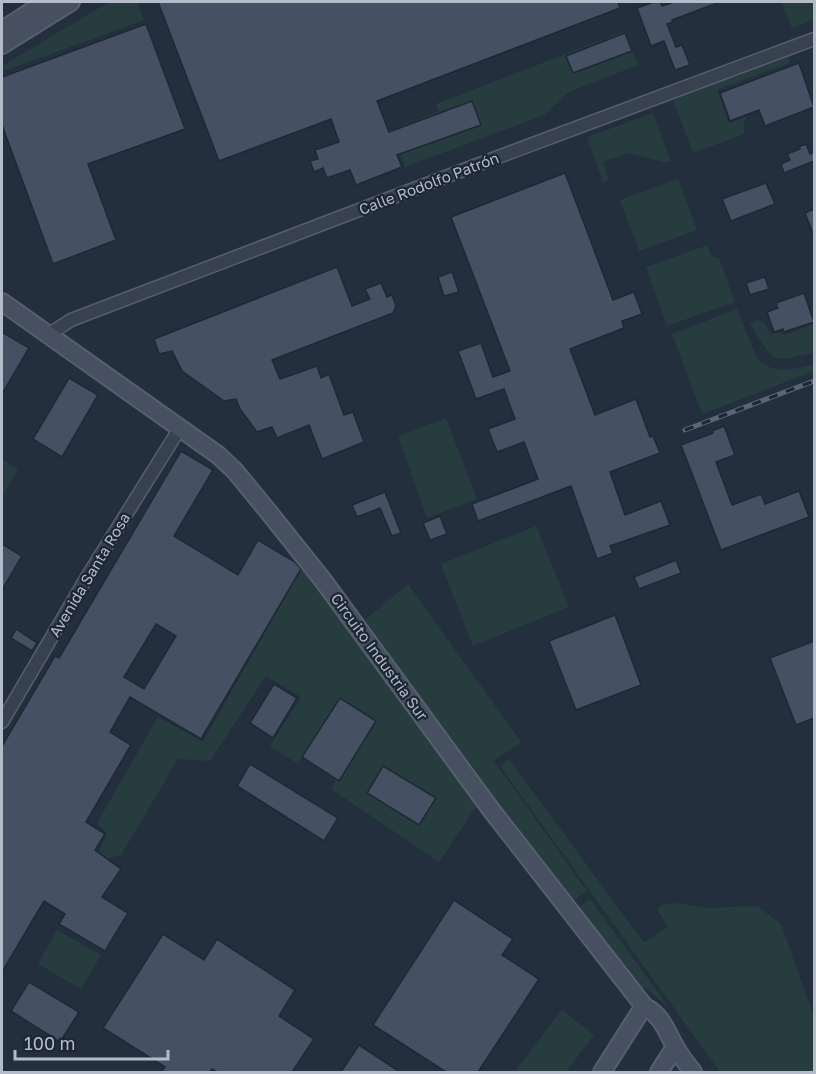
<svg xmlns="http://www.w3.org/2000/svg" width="816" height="1074" font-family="'Golos Text',sans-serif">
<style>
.green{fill:#263c3f}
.building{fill:#455162;stroke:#1f2835;stroke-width:1.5;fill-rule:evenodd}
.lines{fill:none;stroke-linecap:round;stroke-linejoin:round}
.street-casing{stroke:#565f6c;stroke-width:15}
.secondary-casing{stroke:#565f6c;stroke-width:20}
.street{stroke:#38414e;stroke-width:12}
.secondary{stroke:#465061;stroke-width:16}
.rail-casing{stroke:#5a6575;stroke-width:5}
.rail{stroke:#1d2633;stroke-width:3;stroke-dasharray:9;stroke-linecap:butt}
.labels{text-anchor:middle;stroke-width:4.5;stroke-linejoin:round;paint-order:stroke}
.street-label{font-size:15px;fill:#b4bcc9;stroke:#1d2633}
</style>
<rect width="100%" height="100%" fill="#242f3e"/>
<g class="green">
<path d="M109,2H137L144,20L2,72V66Z"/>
<path d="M781,2H814V19L792,28Z"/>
<path d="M625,31L638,65L569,92L544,115L405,167L391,130L439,111L436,104Z"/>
<path d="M788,57L790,63L717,90L729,123L748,116L744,122V134L693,153L673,100Z"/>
<path d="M653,113L671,162H663L628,153L603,162L609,180L603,182L587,137Z"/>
<path d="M678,179L697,230L639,251L620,200Z"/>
<path d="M708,245L711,256L719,258L735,302L667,326L646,267Z"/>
<path d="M737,309L757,359C774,375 794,369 814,365V371L702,414L672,334Z"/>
<path d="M757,320L764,323L771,334L781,333L784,335L814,324V352C770,364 774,362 750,324Z"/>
<path d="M446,418L477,499L427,518L398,436Z"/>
<path d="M2,459L18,469L2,497Z"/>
<path d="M536,526L569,607L473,646L441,564Z"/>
<path d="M302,567L477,805L439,862L331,789L375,723L340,699L298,764L270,746L301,697L266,676L210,761L178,759L121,855L94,862L107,833L97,823L158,717L203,742Z"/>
<path d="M408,584L521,742L494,761L587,891L569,904L365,620Z"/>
<path d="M509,759L644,943L668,926L657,910L661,905L679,903L704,908L757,906L781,924L814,1017V1072H720L500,766Z"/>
<path d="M590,899L670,1009L646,988H635L577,909Z"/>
<path d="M57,930L101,955L81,989L38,964Z"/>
<path d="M562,1010L594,1035L566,1072H514Z"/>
</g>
<g class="building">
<path d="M158,2H618L620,8L377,101L389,132L472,101L481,125L397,155L402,167L356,185L350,170L327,178L323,168L314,172L310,161L318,159L315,150L339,142L331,119L219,161Z"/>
<path d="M654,2H660L662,6L674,2H720L672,20L673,22L667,24L676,47L682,45L690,65L675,70L664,41L651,46L637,8Z"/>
<path d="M146,24L185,129L88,164L116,240L53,264L2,125V77Z"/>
<path d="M625,33L632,51L573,73L566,56Z"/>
<path d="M799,63L814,107L765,126L759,110L730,121L720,93Z"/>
<path d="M806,144L810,154L814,152V161L784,173L781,164L790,160L787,154L800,149L798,147Z"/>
<path d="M565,173L613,300L634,292L642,314L622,321L624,328L570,349L595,415L636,399L650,437L653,436L660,453L610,472L625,515L661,501L670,525L610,546L613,553L597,559L571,486L478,521L472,504L538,479L524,442L497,452L488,429L515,419L504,389L476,399L458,351L481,343L493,377L510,371L451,217Z"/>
<path d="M766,183L775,204L731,221L722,199Z"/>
<path d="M814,209V236L805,213Z"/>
<path d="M337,267L352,306L370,299L365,289L381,283L387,297L392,295L396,306L393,313L272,360L280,379L317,366L321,378L329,374L344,415L353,412L364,442L322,459L309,425L277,438L272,427L257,432L240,409L236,399L224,401L182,371L172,351L159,354L154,339Z"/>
<path d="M452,272L459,292L444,296L438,277Z"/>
<path d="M765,277L769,289L750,295L746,283Z"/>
<path d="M804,293L814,322L784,332L783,329L774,332L767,312L778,308L776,303Z"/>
<path d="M2,332L29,348L2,394Z"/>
<path d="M69,378L98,395L62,457L33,439Z"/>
<path d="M724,426L735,455L716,462L732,505L761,494L765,504L799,491L809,517L721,550L681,445L713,433L712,431Z"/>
<path d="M181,451L213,470L174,536L238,575L258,540L295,562L301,569L201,739L130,697L110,732L131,745L86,822L105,834L95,850L121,869L102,897L128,913L105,951L59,924L65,914L44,901L2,972V746L55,656L59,658ZM156,624L176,636L144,689L124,677Z"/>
<path d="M385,492L401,533L392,536L380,508L357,517L352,505Z"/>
<path d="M440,516L447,534L430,540L423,523Z"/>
<path d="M2,544L22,556L2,590Z"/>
<path d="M676,560L681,573L639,589L634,577Z"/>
<path d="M615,615L641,685L576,710L549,641Z"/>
<path d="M16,629L37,643L32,651L11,638Z"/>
<path d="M814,641V718L796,725L770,658Z"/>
<path d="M274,684L297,698L273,738L250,723Z"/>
<path d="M340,698L376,721L339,781L302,757Z"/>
<path d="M250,764L338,818L324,841L237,786Z"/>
<path d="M383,766L436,798L419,825L367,793Z"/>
<path d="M454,900L513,939L502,955L539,979L478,1072H446L373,1025Z"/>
<path d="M163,934L204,960L217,939L295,990L279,1016L314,1039L292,1072H217L212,1069L210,1072H161L165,1067L103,1028Z"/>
<path d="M29,982L79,1012L60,1042L11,1011Z"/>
<path d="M359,1045L400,1072H341Z"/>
</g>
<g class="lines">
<defs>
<g id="street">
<path d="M48,335L71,320L482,163L814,39"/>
<path d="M2,722L87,577L180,428"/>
</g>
<g id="secondary">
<path d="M2,30L46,2"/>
<path d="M2,45L71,2"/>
<path d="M2,302L218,455L235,471L267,510L322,579L492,811L644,1006C663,1016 666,1031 676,1048C681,1057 687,1064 693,1072"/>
<path d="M602,1072L644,1006"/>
<path d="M659,1072L675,1047"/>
</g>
</defs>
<use href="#street" class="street-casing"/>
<use href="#secondary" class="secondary-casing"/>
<use href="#street" class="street"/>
<use href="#secondary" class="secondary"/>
<defs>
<path id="rail" d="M685,430L814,381"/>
</defs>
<use href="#rail" class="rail-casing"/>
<use href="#rail" class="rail"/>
</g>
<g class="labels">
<g class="street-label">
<text transform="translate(429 184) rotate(-21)" y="5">Calle Rodolfo Patrón</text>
<text transform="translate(90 575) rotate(-59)" y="5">Avenida Santa Rosa</text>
<text transform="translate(379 657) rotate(54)" y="5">Circuito Industria Sur</text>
</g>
</g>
<rect width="816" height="1074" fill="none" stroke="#b4bcc9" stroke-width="6"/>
<path d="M15 1050v9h153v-9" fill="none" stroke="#b4bcc9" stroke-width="3"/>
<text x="24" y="1050" font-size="18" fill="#b4bcc9" stroke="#1d2633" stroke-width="4.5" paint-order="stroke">100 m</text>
</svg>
